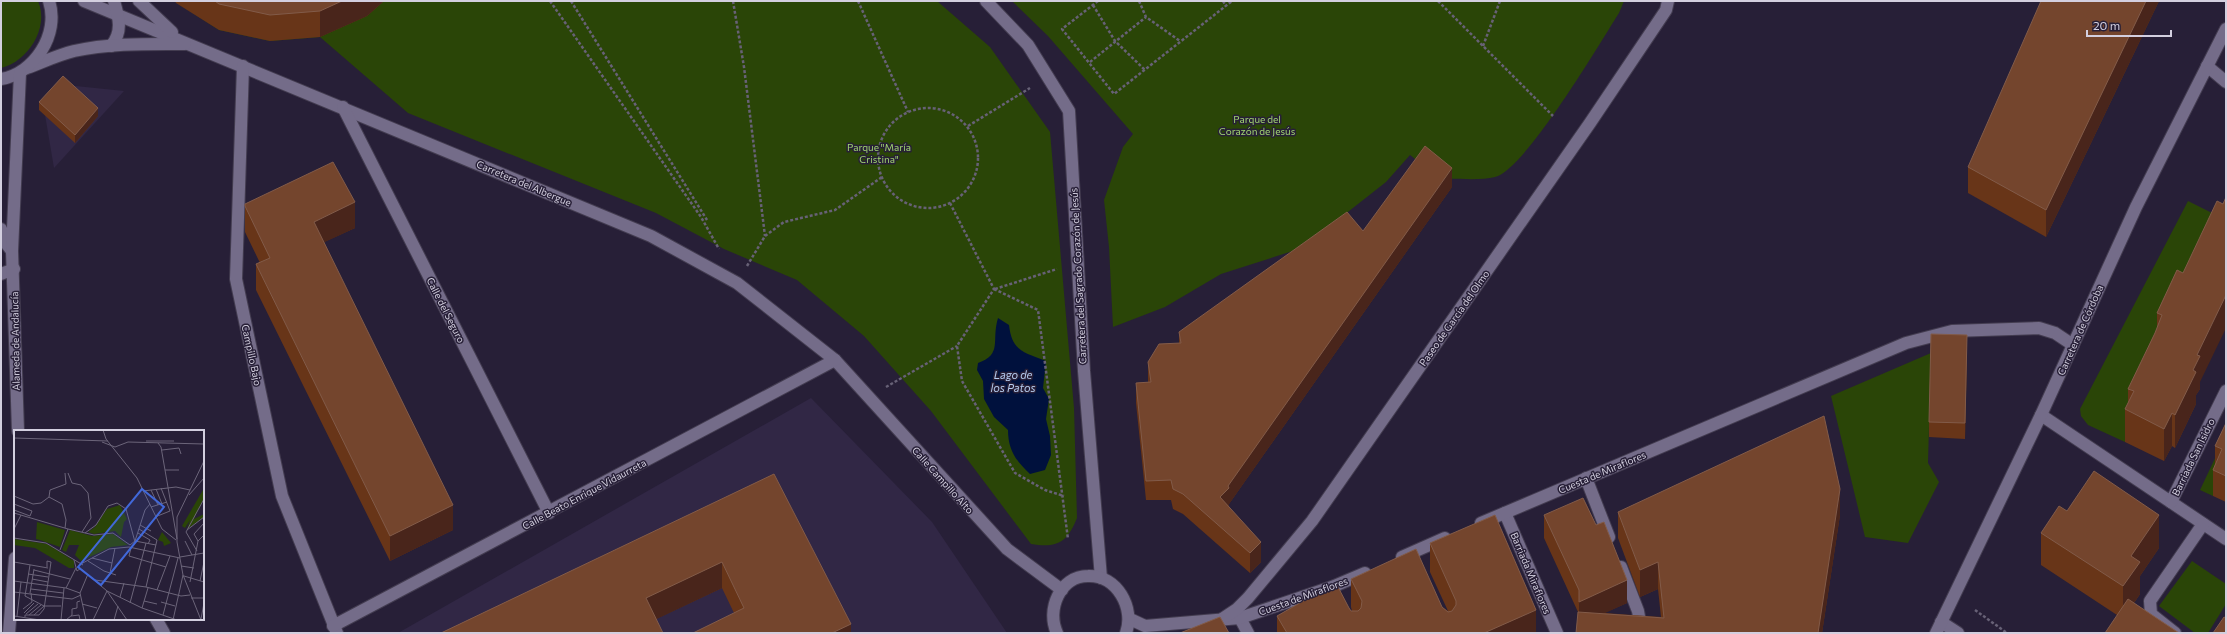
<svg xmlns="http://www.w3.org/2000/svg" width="2227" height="634" font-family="Commissioner,sans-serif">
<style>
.built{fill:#312745}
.green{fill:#2a4507}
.water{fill:#00113d}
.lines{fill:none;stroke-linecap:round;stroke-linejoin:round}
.minor-casing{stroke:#433c50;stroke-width:14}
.path{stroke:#676176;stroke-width:2.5;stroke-dasharray:3 2;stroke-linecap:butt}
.minor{stroke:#746c89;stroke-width:12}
.wall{fill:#683518}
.shaded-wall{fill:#49251b}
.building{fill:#74452d;stroke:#825b49}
.labels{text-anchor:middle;stroke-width:3;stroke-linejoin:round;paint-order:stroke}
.park-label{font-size:10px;fill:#a2d571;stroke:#271f37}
.street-label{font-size:10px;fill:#d3cfdf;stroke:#271f37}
.water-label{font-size:11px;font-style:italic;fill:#b6cdf1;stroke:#271f37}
.inset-road{fill:none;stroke:#6c657a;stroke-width:1}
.view{fill:#4168d9;fill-opacity:0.15;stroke:#4168d9;stroke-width:2}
.inset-edge{fill:none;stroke:#d3cfdf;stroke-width:2}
</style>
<rect width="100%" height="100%" fill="#271f37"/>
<g class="built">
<path d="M66,85L124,91L54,168L44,109Z"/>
<path d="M811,398L932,522L1007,633H398Z"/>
</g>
<g class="green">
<path d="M1,1H38C50,28 27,62 1,68Z"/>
<path d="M174,1H937L990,47L1050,132L1074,408L1077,518C1067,543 1057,548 1031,544L931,411L864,336L797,280L724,249L656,213L408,113L320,37L270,41L219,30Z"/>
<path d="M1012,1H1624L1619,13C1600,43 1525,170 1495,177C1480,181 1456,178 1440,179L1410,155L1386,182L1302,248L1221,274L1165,307L1113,327L1109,247L1104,200L1123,147L1133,134L1048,36Z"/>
<path d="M2188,201L2226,220L2125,442L2088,425L2081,416L2080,409Z"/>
<path d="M1931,353L1928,463L1939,482L1908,543L1865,537L1831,396Z"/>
<path d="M2226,435L2213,496L2200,490Z"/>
<path d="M2192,561L2226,584V604L2208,633H2195L2159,606Z"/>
</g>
<path class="water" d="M998,318L1009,325C1012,351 1023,352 1046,361L1043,388L1049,399L1046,419L1050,436L1051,455L1045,470L1030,474C1016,461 1008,450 1008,430L994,417L984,399L983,381L977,370L978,363C1003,354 991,341 998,318Z"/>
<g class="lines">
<defs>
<g id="minor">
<path d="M84,1L651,236L737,283L835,360L1007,549L1062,590"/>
<path d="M139,1L172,32"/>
<path d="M986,1L1028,45L1069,111L1084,371L1101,578"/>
<path d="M111,46C123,32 119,18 114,1"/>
<path d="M243,66L236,279L282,496L337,633"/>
<path d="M2207,66L2226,82"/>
<path d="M27,68C43,62 58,55 74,51C110,43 148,44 185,44"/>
<path d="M1,79C34,74 60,34 49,1"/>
<path d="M343,107L549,513"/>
<path d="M1,229L5,242L12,251"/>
<path d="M1,274L14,269"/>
<path d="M2041,415L2226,539"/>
<path d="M18,431L12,251L20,73"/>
<path d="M1586,478L1609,537"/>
<path d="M2171,502L2226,391"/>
<path d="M1505,513L1557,633"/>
<path d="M1481,523L1906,343L1952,331L2039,328L2055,333L2073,345"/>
<path d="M1402,557L1445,538"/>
<path d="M1621,567L1638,611L1642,633"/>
<path d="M1240,618L1248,633"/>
<path d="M156,619L164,633"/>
<path d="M1130,619L1145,626L1240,618L1332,587L1365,573"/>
<path d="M1222,619L1237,609L1248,598L1312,521L1590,123L1666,10L1668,1"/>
<path d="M1941,622L1958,633"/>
<path d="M333,626L835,360"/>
<path d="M9,633L15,558"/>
<path d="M1057,633C1046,610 1060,576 1088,576C1117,575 1135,608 1126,633"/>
<path d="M1936,633L2041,415L2136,207L2226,29"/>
<path d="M2175,633L2151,614L2150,601L2203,524"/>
</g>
</defs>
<use href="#minor" class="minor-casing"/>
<g class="path">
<path d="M550,1L701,217L719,249"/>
<path d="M571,1L707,220"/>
<path d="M733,1L744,67L765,236"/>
<path d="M858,1L908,112"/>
<path d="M1098,1L1062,29L1114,94L1232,1"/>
<path d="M1139,1L1146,17L1180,41"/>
<path d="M1223,1L1226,6"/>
<path d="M1438,1L1553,116"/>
<path d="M1093,5L1115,41L1145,70"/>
<path d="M1483,46L1500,1"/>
<path d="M1090,62L1146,17"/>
<circle cx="928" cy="158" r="50"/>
<path d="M968,126L1030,88"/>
<path d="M950,203L994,289L957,346L962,381L1015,473L1045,490L1064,496"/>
<path d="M747,266L765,236L784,222L835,210L882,177"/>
<path d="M994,289L1038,310L1068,539"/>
<path d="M995,289L1057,269"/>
<path d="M886,387L957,346"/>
<path d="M1975,610L2007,633"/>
</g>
<use href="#minor" class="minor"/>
</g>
<g class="wall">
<path d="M175,1H384L367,16L320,37L270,41L219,30L176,3Z"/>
<path d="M2159,1L2046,237L1968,193V167Z"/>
<path d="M39,102L98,116L75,143L39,110Z"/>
<path d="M1452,187L1229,504V507L1261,562L1250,573L1183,514L1173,509L1171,500H1146L1136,403V383L1148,382V362L1179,343V332L1363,231Z"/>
<path d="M245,204L355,228L324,242L453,530L390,561L256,290V264L260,263L245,232Z"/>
<path d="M2177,270L2200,382V389L2196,395V404L2175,448L2172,446L2164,461L2125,442V409L2128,403V389L2157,329V313Z"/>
<path d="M1967,351L1965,439L1929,437V422Z"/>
<path d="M2226,423V502L2213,496V470L2215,464V446Z"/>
<path d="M774,474L851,633L734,613L722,588L656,619L441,633Z"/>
<path d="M2067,511L2159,548L2140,576V594L2134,603L2117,615L2041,565V533Z"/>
<path d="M1618,512L1840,515L1822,633L1578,612L1544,538V515L1627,603L1604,613L1661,617L1658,589L1640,597L1618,538Z"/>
<path d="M1430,543L1536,633H1277V616L1349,608L1351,611H1352L1351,607V579L1442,607L1448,611L1430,572Z"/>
</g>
<g class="shaded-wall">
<path d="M342,1H384L367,16L320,37V11Z"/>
<path d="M2146,1H2159L2046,237V210Z"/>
<path d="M98,108V116L75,143V135Z"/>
<path d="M1452,168V187L1229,504V508L1220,497Z"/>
<path d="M355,202V228L314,247V222Z"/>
<path d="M2226,295V328L2200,382V389L2196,395V404L2175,448V415L2193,370L2197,355Z"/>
<path d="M1967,335V351L1965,439V423Z"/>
<path d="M2172,413V446L2164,461V429Z"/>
<path d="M1840,489V515L1822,633H1818Z"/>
<path d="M453,505V530L390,561V536Z"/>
<path d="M2159,515V548L2140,576V594L2123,619V586L2131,556Z"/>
<path d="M1261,542V562L1250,573V553Z"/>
<path d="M722,562V588L646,624V598Z"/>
<path d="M1658,562V589L1640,597V570Z"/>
<path d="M1627,580V603L1579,625V602Z"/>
<path d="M1536,610V633H1484Z"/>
<path d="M851,624V633H832Z"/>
</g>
<g class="building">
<path d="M215,1H342L320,11L270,15L219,4Z"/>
<path d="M2041,1H2146L2046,210L1968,167Z"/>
<path d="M63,76L98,108L75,135L39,102Z"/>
<path d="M1425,146L1452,168L1228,486L1229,488L1220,497L1261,542L1250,553L1183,494L1173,489L1171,480L1146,481L1136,383L1151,382L1148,362L1159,344L1181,343L1179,332L1347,212L1363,231Z"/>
<path d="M333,162L355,202L314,222L453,505L390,536L256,264L270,258L245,206V204Z"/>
<path d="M2226,197V295L2197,355L2200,356L2193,370L2196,372L2175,415L2172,413L2164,429L2125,409L2134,391L2128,389L2155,333L2162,315L2157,313L2177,270L2183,273L2217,201L2223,204Z"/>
<path d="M1931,334L1967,335L1965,423L1929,422Z"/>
<path d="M1824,416L1840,489L1818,633H1576L1578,612L1664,618L1658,562L1640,570L1618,512Z"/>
<path d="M2226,423V476L2213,470L2222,449L2215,446Z"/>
<path d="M2094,471L2159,515L2131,556L2140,562L2123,586L2041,533L2059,506L2067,511Z"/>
<path d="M774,474L851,624L832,633H693L744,608L722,562L646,598L663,633H441Z"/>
<path d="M1583,498L1596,525L1604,522L1627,580L1579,602V590L1544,515Z"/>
<path d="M1495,515L1536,610L1484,633H1287L1277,616L1326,588L1337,585L1349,608L1351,611H1358L1361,608L1362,601L1351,579L1416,549L1442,607L1448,612L1452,611L1456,605V601L1430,543Z"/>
<path d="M2128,599L2179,633H2105Z"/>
<path d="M1220,617L1229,633H1180Z"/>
<path d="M2224,617L2226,618V633H2213Z"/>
</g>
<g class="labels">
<g class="park-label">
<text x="1257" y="123">Parque del<tspan x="1257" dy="12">Corazón de Jesús</tspan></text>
<text x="879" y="151">Parque "María<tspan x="879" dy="12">Cristina"</tspan></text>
</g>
<g class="street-label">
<text transform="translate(524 183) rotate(23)" y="4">Carretera del Albergue</text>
<text transform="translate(1078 276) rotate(-93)" y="4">Carretera del Sagrado Corazón de Jesús</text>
<text transform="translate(446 310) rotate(63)" y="4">Calle del Seguro</text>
<text transform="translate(1454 318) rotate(-55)" y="4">Paseo de García del Olmo</text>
<text transform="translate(2080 330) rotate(-66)" y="4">Carretera de Córdoba</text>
<text transform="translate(15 341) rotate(-91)" y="4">Alameda de Andalucía</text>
<text transform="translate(252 355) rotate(78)" y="4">Campillo Bajo</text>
<text transform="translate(2193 457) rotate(-64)" y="4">Barriada San Isidro</text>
<text transform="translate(1602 472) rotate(-23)" y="4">Cuesta de Miraflores</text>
<text transform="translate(943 480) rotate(48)" y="4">Calle Campillo Alto</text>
<text transform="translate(584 494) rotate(-28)" y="4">Calle Beato Enrique Vidaurreta</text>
<text transform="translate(1531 573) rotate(67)" y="4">Barriada Miraflores</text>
<text transform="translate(1303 596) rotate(-20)" y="4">Cuesta de Miraflores</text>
</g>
<g class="water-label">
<text x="1013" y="379">Lago de<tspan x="1013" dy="13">los Patos</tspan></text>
</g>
</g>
<g transform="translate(14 430)">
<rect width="190" height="190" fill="#271f37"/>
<path d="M189,60L190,68L180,89L190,84V87L173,99L176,90L171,98L168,96ZM106,75L113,89L110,92L107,107L101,101L80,104L74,102L81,97L93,79ZM23,92L51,100L46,117L26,110L27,106L26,110L22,109ZM56,100L78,106L99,104L114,115L97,117L67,131L61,125L65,115H55L52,122L48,120ZM148,102L157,113L150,116L149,112L144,110ZM0,109L33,114L60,131V138H55L21,118L0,115Z" fill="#2a4507"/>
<path class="inset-road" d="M89,0L92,9L123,48L148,99L162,110M0,8L94,11M132,11H160M88,12L101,17L114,12L190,14M144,13L147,17L163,109M148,20L165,18L167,24M151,40H165M54,43L58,53L67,55L74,63L77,88L68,102M142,59L148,74M137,60L144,75M129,61L162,57L176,60M175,65L190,48M0,66L19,74L27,73L35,67L36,60L52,54L51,43M35,67L48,74L52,90L51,98M0,74L18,81L16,86L0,80M137,77L153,72M0,83L54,99L46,120M141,87L156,81L147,58M126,95L137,101M0,99L7,85M54,99L80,105L99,103L116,115M125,99L143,110L132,157M173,100L190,87M71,103L82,95L94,76L103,73L112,79L121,112M124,103L136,110L134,114M0,108L32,113L69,135M121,111L142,115M171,111L178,125M184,111L180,104L190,93M116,115L121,111L131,80L136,74M117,118L115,126L152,137M183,121L172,102L190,69M166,127L190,123M78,128L98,133M60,130L63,141L67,138M74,131L90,141L102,145M0,132L34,138M16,135L11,166L30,176H47M65,135L95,119L115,117L166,128M167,136L180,138M67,139L93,161L113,190M20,140L56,149M96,143L101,118M14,144L34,147M169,145L187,190M170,146L190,152M18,149L34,152M81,150L132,157L167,166L176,165M0,151L52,158L66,163L72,190M186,151L190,132M176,152L184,111L190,105M52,158L62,138M17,159L49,163M143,160L156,126M93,161L128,178L163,190M0,162L58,169L67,165M16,163L20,139M66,163L74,144M106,167L110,153M177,168H190M130,171L143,174M147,172L161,176M116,173L132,113M68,174L83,178M128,178L134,158M9,179L18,172L17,163M10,183L20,173M12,184L24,174M15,185L27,175M20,185L30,176M149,185L164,128M0,186L26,190M3,186L7,152M57,186L65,185L66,190M11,187V185H25L30,179L37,132L33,131V137M187,189L190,173M47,190L50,158M52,190L58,185V179L63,178V172L66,171M79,190L93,161M100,190L104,176M159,190L169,145L163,112V87L190,31"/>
<path class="view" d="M128,59L150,77L87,155L64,137Z"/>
<rect width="190" height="190" class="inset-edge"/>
</g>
<rect width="2227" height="634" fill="none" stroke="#d3cfdf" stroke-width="4"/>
<path d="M2087 30v6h84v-6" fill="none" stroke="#d3cfdf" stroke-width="2"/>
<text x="2093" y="30" font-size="12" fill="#d3cfdf" stroke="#271f37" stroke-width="3" paint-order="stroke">20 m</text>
</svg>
